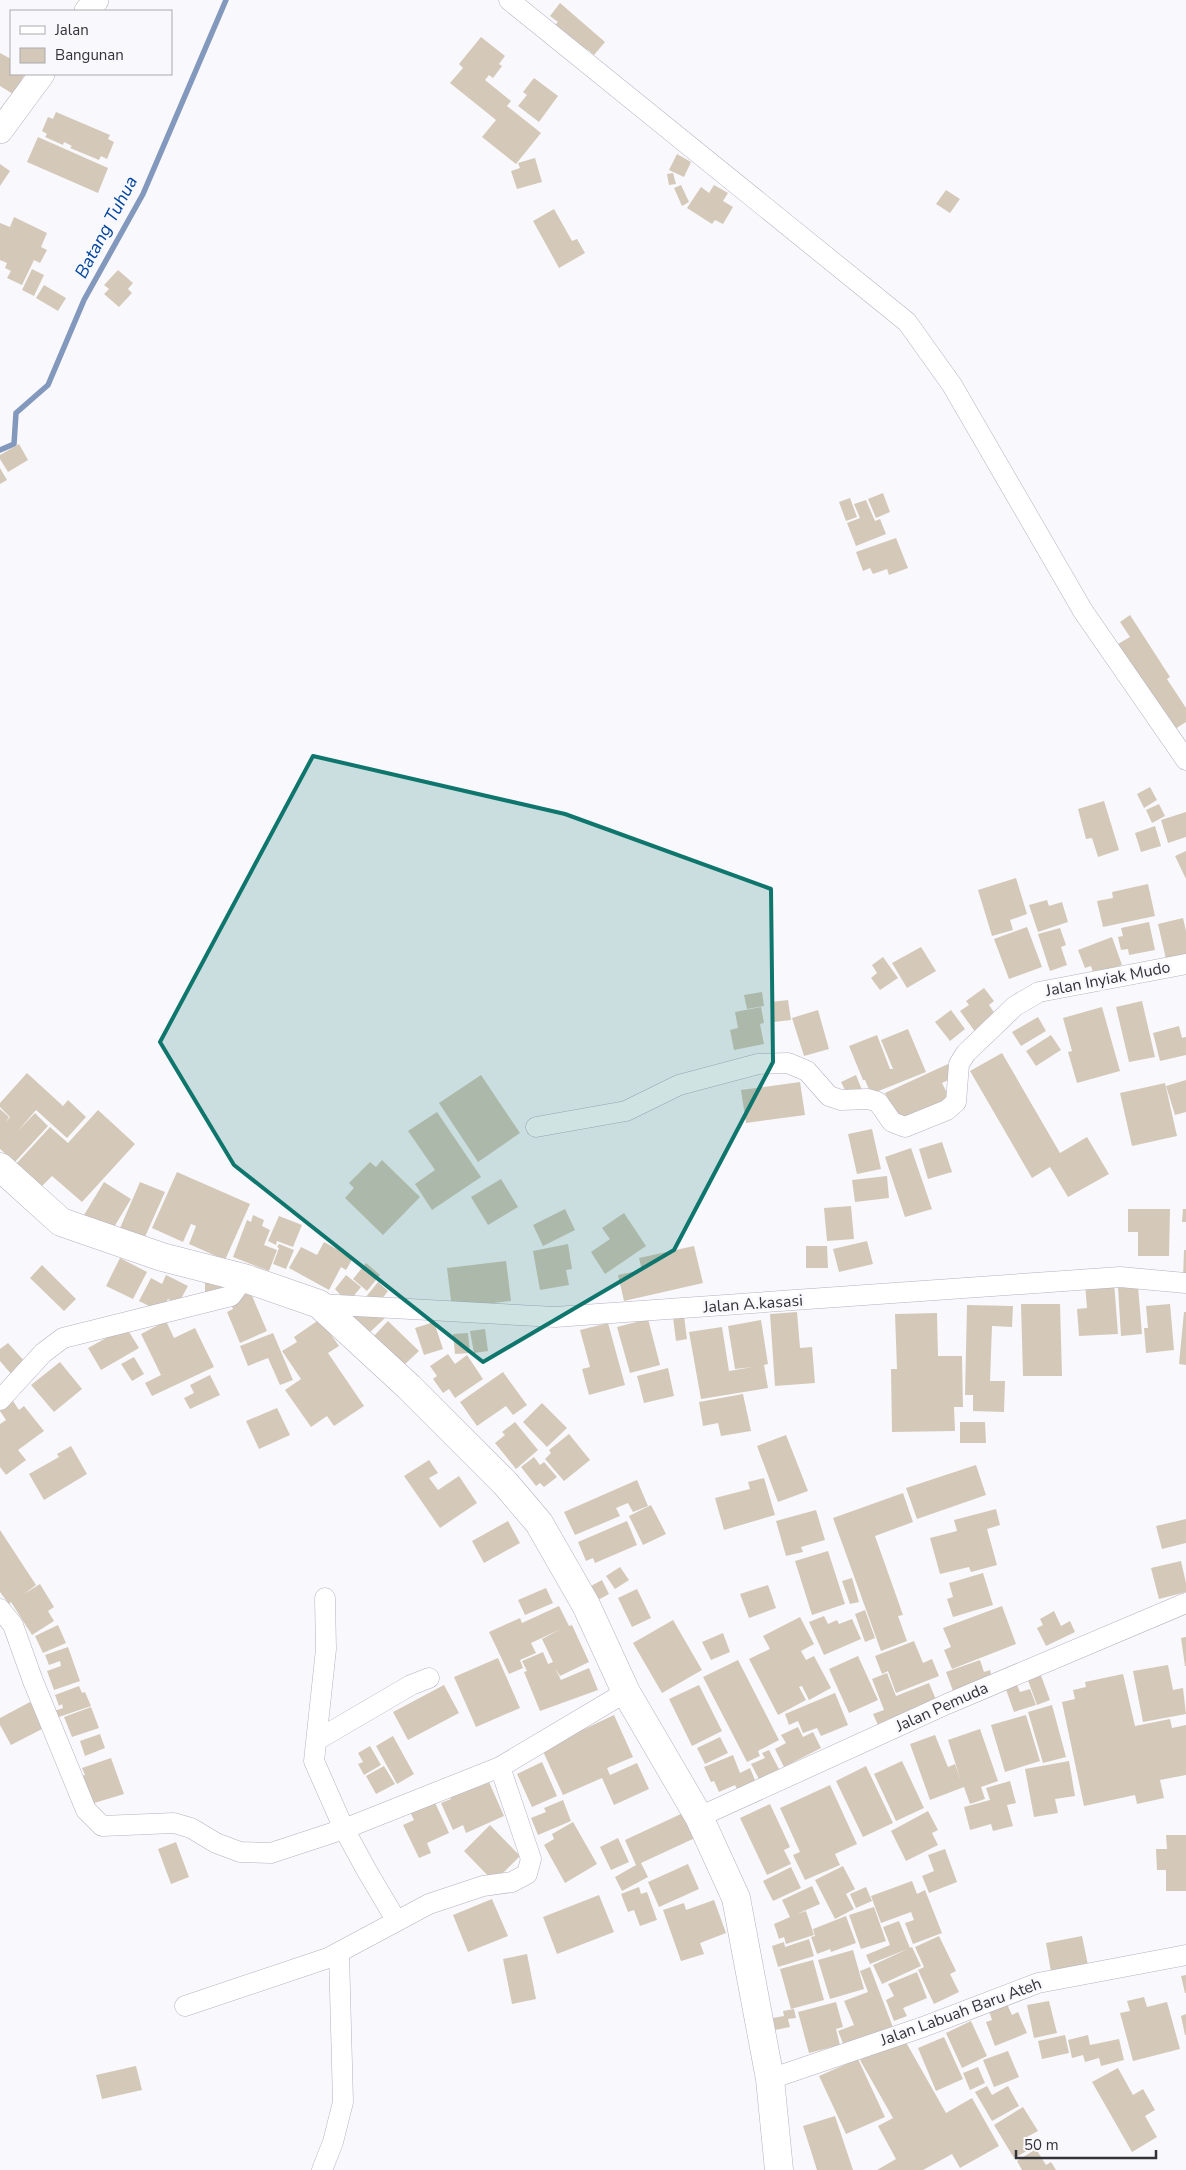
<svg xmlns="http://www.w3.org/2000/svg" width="1186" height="2170" viewBox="0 0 1186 2170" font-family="'Nunito Sans',sans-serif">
  <rect width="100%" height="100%" fill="#f9f8fc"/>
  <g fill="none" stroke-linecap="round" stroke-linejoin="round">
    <path stroke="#8298bc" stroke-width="5.5" d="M0 450 14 444 16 413 48 385 84 300 143 194 226 0"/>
  </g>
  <path fill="#d4c9b8" d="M560 3 605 42 594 55 587 49 585 52 554 26 558 22 550 16Z
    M481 37 505 56 499 64 502 66 493 78 489 75 485 80 511 101 507 106 541 133 516 164 482 137 496 120 450 83 463 68 459 64Z
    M0 53 11 59V74H25L13 94 0 86Z
    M534 78 558 96 539 122 518 106 527 95 523 92Z
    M56 112 110 135 108 139 114 142 107 159 101 156 99 160 70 148 72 146 64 142 63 145 45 137 47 134 42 131 48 117 53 119Z
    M38 137 108 168 98 193 27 162Z
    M677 154 691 162 684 177 669 170Z
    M535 158 542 182 517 189 511 171 520 168 518 163Z
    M0 164 10 171 0 186Z
    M673 173 676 184 669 185 667 174Z
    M681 185 689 202 682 206 674 188Z
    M714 185 728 193 723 201 733 207 723 224 715 220 712 224 687 208 701 187 709 193Z
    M946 190 960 199 950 213 936 204Z
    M554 209 572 241 577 239 585 253 559 268 533 221Z
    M14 217 47 233 41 247 47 250 40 263 34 260 22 285 7 278 11 271 5 268 7 263 0 260V223L10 227Z
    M32 269 44 275 34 296 22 290Z
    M118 270 133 283 128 289 132 293 119 307 104 294 109 289 104 285Z
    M44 285 66 298 58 311 36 298Z
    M19 444 28 460 8 472 0 459V455Z
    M0 468 7 480 0 484Z
    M883 493 890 512 876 518 868 499Z
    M850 498 857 517 846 521 839 502Z
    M866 500 875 521 880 519 886 534 856 546 847 523 860 518 854 504Z
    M896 538 908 568 889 575 887 569 873 574 870 568 863 571 856 552Z
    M1130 615 1170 677 1167 679 1186 708V722L1175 729 1118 644 1130 637 1120 622Z
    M1150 787 1157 800 1144 808 1137 794Z
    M1104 801 1119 850 1098 857 1092 838 1086 839 1078 809Z
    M1159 804 1165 816 1152 823 1146 810Z
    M1186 812V837L1168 843 1161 820Z
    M1155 826 1161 846 1141 852 1135 833Z
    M1186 851V879L1175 856Z
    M1016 878 1027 914 1010 920 1013 930 992 936 978 890Z
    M1148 884 1155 916 1103 927 1097 901 1113 898 1112 892Z
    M1047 900 1049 906 1062 902 1068 922 1038 932 1029 905Z
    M1183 918 1186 931V954L1166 959 1158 924Z
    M1149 922 1155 950 1129 955 1128 949 1121 950 1118 937 1123 936 1121 928Z
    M1027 927 1042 967 1009 979 994 939Z
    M1060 928 1066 945 1061 947 1067 965 1050 971 1038 934Z
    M1112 937 1122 965 1094 975 1091 966 1085 968 1078 950Z
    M921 947 936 971 907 988 892 963Z
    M883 957 898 978 880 990 871 978 877 973 872 965Z
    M984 988 994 1001 989 1005 998 1018 976 1033 960 1011 969 1005 966 1001Z
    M762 992 764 1006 747 1009 744 995Z
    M788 1000 791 1020 774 1022 771 1002Z
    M1142 1001 1155 1057 1129 1062 1116 1007Z
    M761 1007 764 1023 760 1024 764 1044 734 1050 730 1030 738 1028 735 1012Z
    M1102 1007 1120 1071 1077 1083 1068 1052 1072 1051 1063 1018Z
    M818 1010 829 1049 804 1056 792 1018Z
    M951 1010 965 1029 950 1041 935 1022Z
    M1038 1017 1046 1031 1021 1046 1012 1032Z
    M1179 1026 1182 1038 1186 1037V1055L1160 1061 1153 1033Z
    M908 1029 926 1072 871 1094 865 1080H863L849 1046 877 1035 890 1069H893L881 1040Z
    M1051 1035 1061 1050 1036 1066 1026 1051Z
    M1002 1053 1060 1153 1087 1137 1109 1174 1068 1197 1050 1167 1032 1178 970 1071Z
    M948 1064 955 1077 942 1083 950 1099 899 1123 885 1093Z
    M27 1073 63 1106 68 1100 86 1117 67 1138 36 1110 17 1132 35 1113 48 1126 15 1162 0 1149V1109L9 1117 6 1122 10 1117 0 1107V1103Z
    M481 1075 520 1133 478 1162 439 1103Z
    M856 1075 862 1090 848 1096 841 1082Z
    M1186 1080V1112L1175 1115 1166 1086Z
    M800 1082 805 1115 746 1123 741 1090Z
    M1165 1083 1177 1136 1132 1146 1120 1093Z
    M98 1110 135 1144 82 1202 52 1176 41 1187 16 1164 50 1127 68 1143Z
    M437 1112 481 1177 432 1210 415 1184 435 1170 408 1131Z
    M872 1129 881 1169 857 1174 848 1134Z
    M942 1142 952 1172 928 1179 919 1149Z
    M911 1148 932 1209 905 1217 885 1157Z
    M382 1160 420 1197 383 1235 345 1198 354 1188 349 1183 370 1162 376 1167Z
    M177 1172 250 1204 225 1260 189 1244 196 1226 191 1224 183 1242 152 1228Z
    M887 1176 889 1198 855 1202 852 1180Z
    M501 1179 518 1207 488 1225 471 1197Z
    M104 1182 131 1199 111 1232 84 1215Z
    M140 1182 165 1192 144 1239 120 1228Z
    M851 1206 854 1239 827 1241 824 1208Z
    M565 1209 575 1230 543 1246 533 1225Z
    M1128 1209H1170L1169 1256H1138V1232H1128Z
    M1183 1209H1186V1222H1182Z
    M624 1213 646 1246 605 1274 591 1252 610 1239 602 1228Z
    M253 1215 264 1220 262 1226 270 1230 264 1245 277 1250 269 1271 233 1257 247 1220 251 1222Z
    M279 1216 302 1225 293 1247 277 1241 276 1245 268 1241Z
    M867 1241 873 1264 839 1272 833 1249Z
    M324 1242 353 1258 346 1270 341 1267 329 1290 289 1268 301 1247 317 1255Z
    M279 1244 294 1250 286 1269 273 1264 279 1248 277 1247Z
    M568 1244 572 1269 566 1270 569 1285 540 1290 533 1251Z
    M694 1246 703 1283 624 1301 618 1275 642 1270 639 1258Z
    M806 1246H827L828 1268H806Z
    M1184 1250H1186V1279H1183Z
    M120 1258 147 1272 133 1299 106 1286Z
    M506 1261 511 1301 452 1308 447 1268Z
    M366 1263 380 1275 367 1291 353 1279Z
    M42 1265 76 1299 64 1311 30 1278Z
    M166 1275 188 1286 178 1304 168 1299 161 1312 139 1301 151 1278 162 1284Z
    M346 1275 361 1287 348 1303 335 1289Z
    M205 1281H230V1294H205Z
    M378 1282 388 1291 378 1304 365 1298Z
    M1114 1282 1118 1334 1079 1336 1077 1309 1087 1308 1085 1284Z
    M1138 1286 1142 1334 1121 1336 1118 1287Z
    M250 1291 267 1331 240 1343 227 1312 233 1309 229 1300Z
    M1021 1304H1060L1062 1376H1023Z
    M1170 1304 1174 1350 1146 1353 1144 1328H1148L1146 1306Z
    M967 1305 1013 1306 1012 1327 992 1326 990 1381H1005L1004 1412 973 1411V1395H965Z
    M378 1311 385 1318 368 1334 351 1315Z
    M797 1312 800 1348 812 1347 815 1383 775 1386 770 1314Z
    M1184 1312H1186V1365L1179 1364Z
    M937 1313 938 1356H962L963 1407H954L955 1431 892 1432 891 1369H897L895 1314Z
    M684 1316 687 1339 676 1341 673 1317Z
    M320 1319 339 1346 328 1353 364 1406 334 1426 327 1416 311 1427 285 1390 301 1379 282 1351 297 1342 294 1337Z
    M648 1319 660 1365 630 1373 617 1327Z
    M761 1320 768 1364 764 1365 768 1388 701 1399 689 1332 722 1327 729 1371 753 1367 735 1369 728 1326Z
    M166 1321 174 1338 195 1328 214 1367 152 1396 145 1383 161 1375 141 1334Z
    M388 1321 419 1351 403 1366 373 1337Z
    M434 1322 443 1349 424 1355 415 1328Z
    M608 1323 625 1385 589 1395 582 1369 590 1367 580 1330Z
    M126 1327 139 1348 101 1370 88 1348Z
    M485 1329 488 1351 474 1353 470 1331Z
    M273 1333 293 1380 280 1385 268 1358 248 1366 240 1346Z
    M468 1333 470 1353 455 1354 453 1334Z
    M8 1343 26 1363 12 1375 0 1361V1349Z
    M448 1354 455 1364 467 1355 483 1379 455 1398 449 1389 443 1393 433 1379 437 1376 430 1366Z
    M134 1357 144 1374 132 1381 121 1364Z
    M60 1362 82 1389 54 1412 31 1385Z
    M668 1368 674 1396 644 1403 637 1376Z
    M503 1372 527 1405 513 1415 506 1406 477 1426 460 1402Z
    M210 1375 220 1395 190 1409 184 1398 194 1393 190 1385Z
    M743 1394 751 1431 721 1436 718 1423 703 1426 699 1402Z
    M11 1398 19 1410 24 1406 44 1431 18 1450 26 1460 6 1475 0 1467V1424L6 1420 0 1411V1406Z
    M542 1403 567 1428 547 1447 523 1422Z
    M277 1408 290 1435 259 1449 246 1421Z
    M515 1422 538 1450 516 1469 495 1443 505 1435 502 1432Z
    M960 1422H985L986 1443H960Z
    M569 1434 590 1460 564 1481 545 1459 551 1453 549 1450Z
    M786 1435 808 1491 778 1502 757 1446Z
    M71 1446 87 1474 44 1500 29 1474 59 1457 57 1454Z
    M534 1457 540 1465 544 1462 557 1477 544 1487 540 1483 536 1486 521 1467Z
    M429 1460 438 1473 429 1478 438 1490 459 1476 477 1503 440 1528 404 1476Z
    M976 1465 986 1495 917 1519 906 1488Z
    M764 1478 775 1515 724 1530 715 1498 750 1489 748 1482Z
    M637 1480 648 1506 633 1512 628 1503 616 1508 620 1516 575 1535 564 1512Z
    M903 1493 913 1522 875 1536 903 1615 898 1616 907 1641 881 1651 833 1518Z
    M651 1505 666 1534 643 1545 629 1516Z
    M996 1509 1000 1525 987 1529 997 1565 971 1572 969 1567 940 1574 930 1538 957 1531 954 1520Z
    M816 1510 825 1540 801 1547 803 1552 786 1556 776 1521Z
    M1186 1519V1543L1162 1549 1156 1526Z
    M508 1521 520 1543 484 1563 472 1541Z
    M627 1521 637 1545 595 1563 593 1558 586 1561 578 1542Z
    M0 1530 36 1585 24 1594 40 1584 54 1607 48 1611 54 1621 32 1635 11 1602 9 1604 0 1592Z
    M828 1551 845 1604 812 1615 795 1561Z
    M1181 1561 1186 1583V1592L1159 1599 1151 1568Z
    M620 1567 629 1580 615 1589 606 1576Z
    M983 1573 993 1605 953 1617 947 1599 953 1597 949 1583Z
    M852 1578 859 1602 850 1604 842 1581Z
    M602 1580 609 1594 598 1600 591 1586Z
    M768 1585 776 1608 749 1618 740 1594Z
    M546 1588 553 1603 525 1615 518 1600Z
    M637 1589 651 1618 632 1627 618 1598Z
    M559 1606 569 1626 572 1625 589 1662 560 1676 555 1668 561 1680 589 1668 598 1690 540 1711 524 1672 527 1671 522 1661 543 1652 548 1664 553 1662 542 1639 561 1629 531 1643 536 1653 520 1660 523 1668 509 1674 489 1632 520 1618 522 1623Z
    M1002 1606 1016 1644 952 1669 944 1650 951 1647 943 1628Z
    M865 1610 875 1638 865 1642 855 1614Z
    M1054 1611 1061 1626 1070 1621 1075 1632 1046 1646 1037 1628 1043 1625 1040 1619Z
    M824 1616 828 1624 837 1620 839 1624 852 1619 861 1639 824 1655 809 1622Z
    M800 1617 814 1644 801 1651 806 1660 814 1656 831 1688 809 1700 802 1686 799 1687 806 1700 778 1715 749 1659 770 1649 763 1636Z
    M673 1620 702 1670 662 1693 633 1643Z
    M58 1625 66 1643 43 1653 35 1636Z
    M723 1633 730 1652 711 1660 702 1642Z
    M1186 1637V1666H1185L1181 1638Z
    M914 1641 923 1663 932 1659 939 1676 896 1693 888 1671 882 1674 875 1656Z
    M68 1647 80 1681 54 1690 47 1671 61 1666 60 1661 49 1665 45 1655Z
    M858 1656 878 1700 849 1713 829 1669Z
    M498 1658 520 1708 476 1727 454 1677Z
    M738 1660 779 1740 758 1751 760 1756 747 1762 703 1677Z
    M980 1660 984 1672 990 1670 992 1678 953 1691 946 1672Z
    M1168 1665 1173 1690 1183 1688 1186 1714 1143 1722 1133 1671Z
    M1039 1670 1050 1700 1037 1705 1026 1675Z
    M887 1673 896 1696 929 1683 937 1702 878 1725 873 1714 884 1710 872 1679Z
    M1123 1674 1135 1726 1170 1719 1172 1728 1186 1725V1775L1160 1780 1164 1798 1137 1804 1135 1795 1084 1806 1062 1702 1075 1699 1073 1690 1086 1687 1085 1682Z
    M1015 1680 1020 1692 1030 1689 1036 1705 1014 1712 1004 1684Z
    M444 1685 459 1713 408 1740 393 1712Z
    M699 1685 722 1731 692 1746 669 1699Z
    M79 1686 82 1693 85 1692 91 1706 56 1718 54 1711 63 1708 62 1704 59 1706 55 1695Z
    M835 1693 848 1725 821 1736 817 1728 803 1733 798 1721 789 1725 785 1714Z
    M30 1702 44 1728 11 1745 0 1725V1718Z
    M1052 1705 1066 1757 1043 1763 1028 1712Z
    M91 1707 99 1728 72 1737 64 1717Z
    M614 1715 633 1757 607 1768 610 1775 637 1763 649 1789 614 1805 602 1778 563 1795 542 1749Z
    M1026 1715 1040 1761 1005 1772 991 1725Z
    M798 1727 803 1737 813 1732 821 1748 784 1767 775 1749 786 1743 781 1735Z
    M980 1729 998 1781 981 1787 985 1799 970 1804 964 1787 930 1800 910 1744 935 1735 948 1767 955 1764 961 1781 948 1740Z
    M100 1734 105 1748 85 1756 80 1741Z
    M393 1736 414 1774 397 1784 376 1746Z
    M720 1737 728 1753 705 1764 697 1748Z
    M370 1746 381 1765 364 1775 358 1764 363 1762 358 1753Z
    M769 1750 780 1771 760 1781 751 1764 765 1758 762 1753Z
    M733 1755 740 1773 750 1768 757 1785 739 1793 735 1785 719 1792 714 1781 711 1782 704 1767Z
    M111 1758 124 1794 91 1804 81 1776 85 1775 82 1768Z
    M902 1761 924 1808 896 1821 874 1774Z
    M1069 1761 1075 1796 1055 1799 1058 1813 1034 1817 1025 1769Z
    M542 1762 557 1796 532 1807 517 1774Z
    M384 1766 395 1784 376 1794 366 1776Z
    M866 1766 893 1823 863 1837 836 1781Z
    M1010 1781 1016 1803 1007 1805 1013 1826 993 1831 991 1824 970 1830 964 1807 990 1800 986 1788Z
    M489 1782 504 1816 466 1833 463 1825 453 1830 441 1803 451 1799 449 1795 476 1783 478 1787Z
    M830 1785 857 1844 835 1854 840 1865 805 1880 793 1855 800 1852 780 1808Z
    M432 1796 449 1833 427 1843 431 1853 419 1858 403 1825 414 1820 407 1806Z
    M563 1800 571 1821 538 1835 531 1818 546 1812 544 1808Z
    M770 1804 790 1847 784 1850 791 1864 767 1875 740 1818Z
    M928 1811 938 1830 932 1833 938 1845 906 1861 891 1831Z
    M683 1813 695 1838 641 1863 648 1877 622 1891 615 1877 636 1865 625 1840Z
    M573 1822 597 1864 565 1883 544 1845 554 1839 552 1834Z
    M490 1825 520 1856 494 1882 464 1851Z
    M1166 1835H1186V1891H1166V1870H1157L1156 1849H1167Z
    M618 1838 629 1862 611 1870 600 1847Z
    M176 1842 189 1877 171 1884 158 1849Z
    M945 1849 957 1882 929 1893 922 1876 934 1871 928 1855Z
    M688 1864 699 1889 659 1907 648 1882Z
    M843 1866 855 1889 846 1894 854 1909 835 1919 815 1880Z
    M791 1867 801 1888 773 1901 763 1881Z
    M912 1881 917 1894 925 1890 942 1933 913 1944 905 1923 914 1920 911 1912 881 1923 871 1896Z
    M812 1886 820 1904 797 1914 806 1911 814 1935 786 1944 784 1937 779 1939 774 1924 790 1917 782 1900Z
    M639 1887 641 1894 647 1892 657 1920 640 1926 634 1910 628 1912 621 1894Z
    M866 1887 872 1901 856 1908 850 1894Z
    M599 1895 614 1932 557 1954 543 1917Z
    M492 1899 508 1936 468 1952 453 1915Z
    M714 1900 726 1933 700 1943 704 1954 681 1961 663 1910 684 1903 686 1910Z
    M874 1907 886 1941 861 1949 849 1915Z
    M846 1916 856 1943 831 1952 830 1949 817 1954 811 1937 815 1936 813 1929Z
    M899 1921 910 1948 870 1964 866 1955 890 1945 883 1927Z
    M939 1936 956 1971 950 1974 959 1992 934 2004 918 1970 924 1967 915 1947Z
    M1082 1936 1088 1965 1051 1972 1046 1943Z
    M809 1939 814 1956 778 1967 772 1946 784 1942 785 1947Z
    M912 1947 921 1966 882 1984 873 1965Z
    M853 1950 864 1989 830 1999 818 1960Z
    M527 1954 536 1999 512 2004 503 1959Z
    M813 1960 824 2000 791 2009 780 1969Z
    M870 1967 894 2030 845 2048 838 2031 854 2025 844 2001 868 1992 860 1971Z
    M917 1972 927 1998 903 2008 907 2016 894 2021 886 2000 894 1996 888 1984Z
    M1186 1975V1993H1185L1181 1976Z
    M1144 1997 1147 2007 1167 2002 1180 2049 1133 2061 1120 2013 1130 2011 1127 2001Z
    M1049 2001 1057 2033 1034 2038 1027 2005Z
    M836 2002 843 2027 836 2029 840 2045 809 2053 798 2012Z
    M1007 2004 1012 2015 1018 2012 1027 2033 995 2046 986 2022 992 2020 989 2011Z
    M794 2009 796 2018 788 2019 790 2027 775 2030 773 2018 784 2016 783 2011Z
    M1186 2014V2035H1185L1181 2016Z
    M971 2021 987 2056 962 2068 946 2033Z
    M1065 2035 1069 2053 1042 2059 1038 2041Z
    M1088 2035 1090 2045 1119 2039 1124 2060 1101 2066 1099 2058 1085 2062 1083 2055 1072 2058 1068 2040Z
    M903 2037 946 2113 972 2098 999 2146 960 2168 952 2154 923 2170H877L896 2159 878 2126 893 2118 860 2060Z
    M944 2037 963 2079 936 2091 918 2048Z
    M1008 2051 1019 2077 994 2087 983 2060Z
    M858 2059 885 2117 846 2134 819 2076Z
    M136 2066 142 2090 102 2099 96 2075Z
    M978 2067 985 2083 970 2090 963 2073Z
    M1118 2068 1133 2095 1143 2089 1155 2110 1145 2116 1157 2137 1132 2152 1092 2082Z
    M987 2086 992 2095 1008 2086 1019 2106 992 2121 975 2092Z
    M1023 2107 1038 2131 1025 2138 1032 2148 1014 2158 994 2125Z
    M835 2116 853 2170H817L803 2126Z
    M1036 2149 1046 2165 1051 2162 1056 2170H1022L1017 2161Z"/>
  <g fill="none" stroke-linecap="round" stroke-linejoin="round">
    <g stroke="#b5b1c3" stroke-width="21">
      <path id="minor" d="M509 0 907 322 952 385 1083 611 1186 760
        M536 1127 626 1111 679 1085 758 1064 788 1063 807 1071 829 1096 841 1100 868 1099 878 1102 892 1122 905 1127 947 1110 956 1102 959 1064 966 1053 1015 1006 1039 992 1186 964
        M319 1304 555 1317 1120 1277 1186 1283
        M0 1400 43 1353 63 1338 231 1296 244 1278
        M325 1598 326 1649 314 1761 344 1829 367 1871 396 1920
        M0 1609 13 1625 33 1681 86 1810 102 1826 174 1823 191 1828 216 1843 240 1852 271 1853 344 1829 500 1767 626 1692
        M317 1740 411 1685 429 1678
        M699 1817 947 1704 1186 1603
        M185 2006 328 1958 429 1904 483 1886 512 1882 527 1874 531 1859 500 1767
        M770 2079 923 2027 1038 1983 1186 1955
        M322 2170 333 2142 343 2102 339 1953"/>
    </g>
    <g stroke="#b5b1c3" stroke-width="26">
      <path id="tertiary" d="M87 11 96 0
        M0 131 42 74"/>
    </g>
    <g stroke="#b5b1c3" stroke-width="29">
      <path id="secondary" d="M0 1167 61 1222 162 1257 244 1278 319 1304 409 1387 505 1483 539 1523 586 1605 626 1692 699 1817 736 1898 770 2079 779 2170"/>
    </g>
    <use href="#minor" stroke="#fff" stroke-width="20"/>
    <use href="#tertiary" stroke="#fff" stroke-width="25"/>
    <use href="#secondary" stroke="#fff" stroke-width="28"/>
  </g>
  <path fill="#0f766e" fill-opacity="0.2" stroke="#0f766e" stroke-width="4" stroke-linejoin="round" d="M313 756 565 814 771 889 773 1062 674 1250 483 1362 234 1165 160 1042Z"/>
  <g text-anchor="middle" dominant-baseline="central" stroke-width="5" stroke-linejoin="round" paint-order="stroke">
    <g font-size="16" fill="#35333a" stroke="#f9f8fc">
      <text transform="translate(1108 979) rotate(-11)">Jalan Inyiak Mudo</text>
      <text transform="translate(753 1304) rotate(-4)">Jalan A.kasasi</text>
      <text transform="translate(942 1707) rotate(-24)">Jalan Pemuda</text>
      <text transform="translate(961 2012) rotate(-20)">Jalan Labuah Baru Ateh</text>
    </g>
    <g font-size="18" font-style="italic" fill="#02459f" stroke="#f9f8fc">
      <text transform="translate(106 227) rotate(-62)">Batang Tuhua</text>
    </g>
  </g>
  <rect x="10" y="10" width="162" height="65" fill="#f9f8fc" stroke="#aba9ae"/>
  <rect x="20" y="26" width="25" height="8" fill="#ffffff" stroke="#aba9ae"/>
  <text x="55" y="35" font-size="15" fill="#35333a">Jalan</text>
  <rect x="20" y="48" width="25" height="15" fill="#d4c9b8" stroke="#aba9ae"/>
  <text x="55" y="60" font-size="15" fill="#35333a">Bangunan</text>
  <path d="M1016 2150v8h140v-8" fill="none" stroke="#35333a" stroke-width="2.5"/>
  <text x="1024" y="2150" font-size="15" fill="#35333a" stroke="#f9f8fc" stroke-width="4" paint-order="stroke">50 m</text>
</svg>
